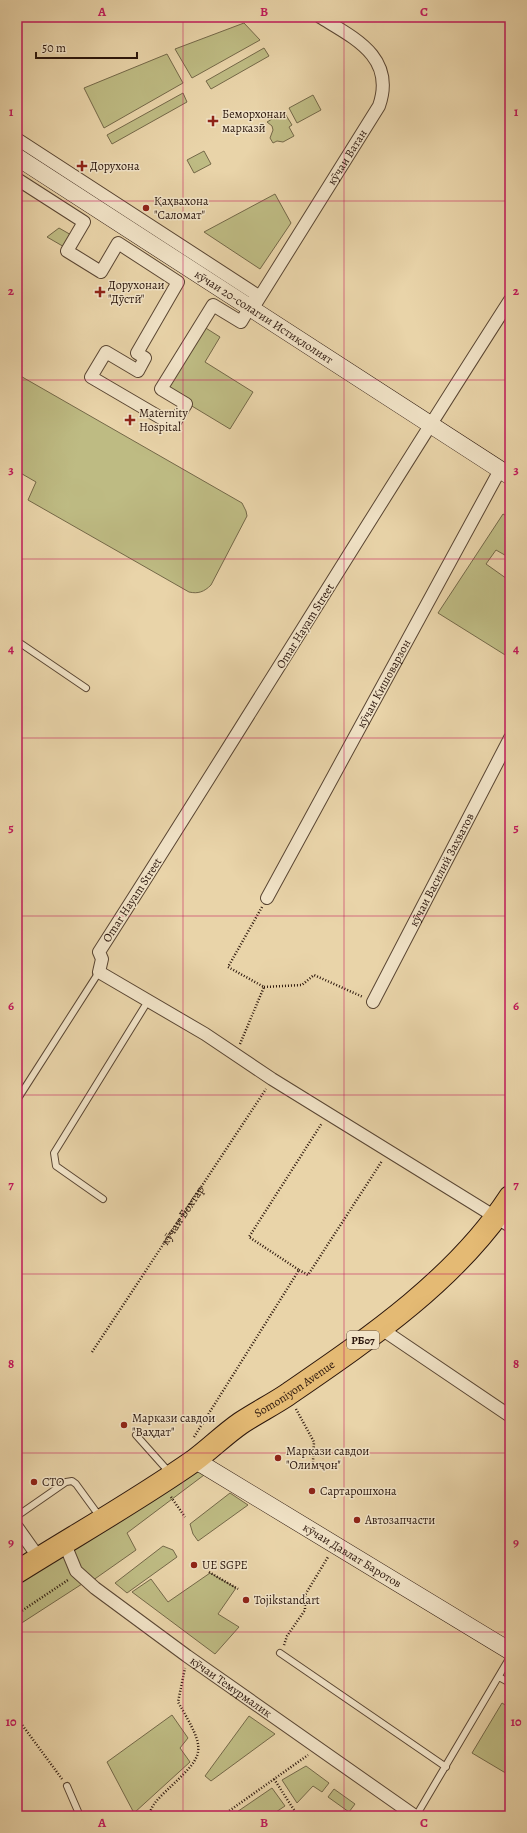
<svg xmlns="http://www.w3.org/2000/svg" width="527" height="1833" viewBox="0 0 527 1833" font-family="Alegreya,serif">
  <rect width="100%" height="100%" fill="#e9d4a9"/>
  <filter id="stains"><feTurbulence type="fractalNoise" baseFrequency=".005" numOctaves="4"/><feColorMatrix values="0 0 0 0 .2 0 0 0 0 .09 0 0 0 0 .02 0 0 0 .5 -.17"/></filter>
  <radialGradient id="worn" r=".72"><stop offset=".6" stop-color="#630" stop-opacity="0"/><stop offset="1" stop-color="#630" stop-opacity=".3"/></radialGradient>
  <path fill="#bebb83" stroke="#746848" d="M244 23 260 40 192 78 175 49Z
    M264 48 269 56 211 89 206 81Z
    M167 54 183 83 104 128 84 88Z
    M183 93 187 102 112 144 107 135Z
    M313 95 321 110 297 123 289 108Z
    M284 112 292 125 289 127 294 136 283 142 277 141 273 143 270 138 273 130 272 126 267 122Z
    M204 151 211 164 194 173 187 160Z
    M275 194 291 223 260 269 204 232Z
    M59 228 73 236 66 248 47 237Z
    M201 325 220 337 205 362 253 392 230 429 162 388Z
    M17 374 242 503 246 511 247 516 211 585C204 592 198 594 189 592L28 500 36 482 17 471Z
    M503 514 510 518V558L496 550 486 564 510 581V658L438 613Z
    M195 1460 212 1469 127 1533 136 1550 89 1583 64 1542Z
    M230 1493 248 1505 198 1541 193 1534 190 1524Z
    M163 1546 173 1550 177 1557 127 1593 115 1583Z
    M62 1548 72 1576 82 1584 17 1626V1577Z
    M210 1573 236 1588 218 1614 239 1627 215 1654 132 1592 151 1579 168 1602Z
    M502 1703 510 1708V1773L509 1775 472 1753Z
    M172 1715 188 1738 180 1748 190 1762 134 1813 107 1762Z
    M249 1716 275 1734 211 1781 205 1776Z
    M306 1766 329 1783 322 1792 313 1786 297 1803 282 1780Z
    M272 1788 285 1806 270 1816H231Z
    M334 1789 355 1804 349 1812 328 1797Z"/>
  <g fill="none" stroke-linecap="round" stroke-linejoin="round">
    <g stroke="#5a4633" stroke-width="8">
      <path id="lane" d="M17 641 86 688
        M17 1100 99 972
        M103 1199 56 1166 54 1153 148 1001
        M136 1435 169 1472
        M17 1516 66 1482 72 1481 76 1484 100 1517
        M280 1653 446 1767
        M499 1677 510 1683
        M67 1786 80 1816
        M416 1816 510 1657"/>
    </g>
    <g stroke="#5a4633" stroke-width="14">
      <g id="street">
        <path d="M17 139 257 295 241 322 213 305 161 389 186 404 173 425 91 377 106 352 138 371 145 358 137 353 178 282 118 243 101 272 67 251 84 222 17 179"/>
        <path d="M510 300C371 516 238 735 99 952L102 959 99 972 205 1034 272 1079 510 1226"/>
        <path id="s2" d="M256 303 379 106C396 57 354 38 320 17"/>
        <path id="s3" d="M267 898 500 470"/>
        <path id="s4" d="M373 1002 510 738"/>
        <path d="M380 1328 510 1416"/>
        <path d="M17 1527 39 1558"/>
        <path id="s5" d="M64 1542 76 1571 95 1588 187 1656 415 1816"/>
      </g>
    </g>
    <g stroke="#2b160c" stroke-width="18">
      <g id="secondary">
        <path id="s6" d="M17 157 510 476"/>
        <path id="s7" d="M195 1460 510 1651"/>
      </g>
    </g>
    <g stroke="#2b160c" stroke-width="24">
      <g id="highway">
        <path id="s8" d="M17 1572C76 1535 138 1500 195 1460 211 1448 225 1434 241 1423 256 1413 272 1405 287 1395 367 1340 456 1280 510 1197"/>
      </g>
    </g>
    <g stroke="#2b160c" stroke-width="2.5" stroke-dasharray="1 2" stroke-linecap="butt">
      <path d="M264 987 302 985 314 975 363 997"/>
      <path d="M240 1044 264 987 228 967 262 907"/>
      <path d="M299 1270 308 1275 382 1161"/>
      <path id="s1" d="M92 1352 266 1089"/>
      <path d="M296 1409 314 1442 313 1462"/>
      <path d="M194 1437 299 1270 249 1237 322 1123"/>
      <path d="M171 1497 185 1517"/>
      <path d="M209 1572 238 1589"/>
      <path d="M17 1614 68 1580"/>
      <path d="M284 1645 287 1636 305 1610V1595L328 1557"/>
      <path d="M17 1718 62 1779"/>
      <path d="M274 1779 298 1816"/>
      <path d="M149 1816C151 1806 157 1800 164 1793 206 1753 208 1754 178 1702L185 1668"/>
      <path d="M222 1816 308 1755"/>
    </g>
    <use href="#lane" stroke="#f1e3c7" stroke-width="6"/>
    <use href="#street" stroke="#f1e3c7" stroke-width="12"/>
    <use href="#secondary" stroke="#f1e3c7" stroke-width="17"/>
    <use href="#highway" stroke="#e4ba74" stroke-width="22"/>
  </g>
  <path fill="none" stroke="#c2185b" stroke-width="1" stroke-opacity="0.55" d="M183 17V1816M344 17V1816M17 201H510M17 380H510M17 559H510M17 738H510M17 916H510M17 1095H510M17 1274H510M17 1453H510M17 1632H510"/>
  <g fill="#8f2418" stroke="#f1e3c7" stroke-width="1.5">
    <path d="M211 115h4v4h4v4h-4v4h-4v-4h-4v-4h4z"/>
    <path d="M80 160h4v4h4v4h-4v4h-4v-4h-4v-4h4z"/>
    <circle cx="146" cy="208" r="4"/>
    <path d="M98 286h4v4h4v4h-4v4h-4v-4h-4v-4h4z"/>
    <path d="M128 414h4v4h4v4h-4v4h-4v-4h-4v-4h4z"/>
    <circle cx="124" cy="1425" r="4"/>
    <circle cx="278" cy="1458" r="4"/>
    <circle cx="34" cy="1482" r="4"/>
    <circle cx="312" cy="1491" r="4"/>
    <circle cx="357" cy="1520" r="4"/>
    <circle cx="194" cy="1565" r="4"/>
    <circle cx="246" cy="1600" r="4"/>
  </g>
  <g text-anchor="middle" dominant-baseline="central" stroke-width="3" stroke-linejoin="round" paint-order="stroke">
    <rect fill="#f1e3c7" stroke="#665444" stroke-width="1" x="347" y="1331" width="32" height="18" rx="3"/>
    <g font-size="11" font-weight="bold" fill="#2b160c">
      <text x="363" y="1340">РБ07</text>
    </g>
    <g font-size="12" fill="#2b160c" stroke="#f1e3c7" text-anchor="start">
      <text x="222" y="114">Беморхонаи<tspan x="222" dy="14">марказӣ</tspan></text>
      <text x="90" y="166">Дорухона</text>
      <text x="154" y="201">Қаҳвахона<tspan x="154" dy="14">"Саломат"</tspan></text>
      <text x="108" y="285">Дорухонаи<tspan x="108" dy="14">"Дӯстӣ"</tspan></text>
      <text x="139" y="413">Maternity<tspan x="139" dy="14">Hospital</tspan></text>
      <text x="132" y="1418">Маркази савдои<tspan x="132" dy="14">"Ваҳдат"</tspan></text>
      <text x="286" y="1451">Маркази савдои<tspan x="286" dy="14">"Олимҷон"</tspan></text>
      <text x="42" y="1482">СТО</text>
      <text x="320" y="1491">Сартарошхона</text>
      <text x="365" y="1520">Автозапчасти</text>
      <text x="202" y="1565">UE SGPE</text>
      <text x="254" y="1600">Tojikstandart</text>
    </g>
    <g font-size="12" fill="#2b160c" stroke="#f1e3c7">
      <text stroke="none"><textPath href="#s2" startOffset="172">кӯчаи Ватан</textPath></text>
      <text stroke="none"><textPath href="#s6" startOffset="294">кӯчаи 20-солагии Истиқлолият</textPath></text>
      <text transform="translate(305 626) rotate(-58)">Omar Hayam Street</text>
      <text stroke="none"><textPath href="#s3" startOffset="244">кӯчаи Кишоварзон</textPath></text>
      <text stroke="none"><textPath href="#s4" startOffset="149">кӯчаи Василий Захватов</textPath></text>
      <text transform="translate(132 900) rotate(-57)">Omar Hayam Street</text>
      <text stroke="none"><textPath href="#s1" startOffset="164">кӯчаи Бохтар</textPath></text>
      <text stroke="none"><textPath href="#s8" startOffset="333">Somoniyon Avenue</textPath></text>
      <text stroke="none"><textPath href="#s7" startOffset="184">кӯчаи Давлат Баротов</textPath></text>
      <text stroke="none"><textPath href="#s5" startOffset="225">кӯчаи Темурмалик</textPath></text>
    </g>
  </g>
  <rect width="527" height="1833" fill="none" stroke="#e9d4a9" stroke-width="44"/>
  <path d="M36 52v6h101v-6" fill="none" stroke="#2b160c" stroke-width="2"/>
  <text x="42" y="52" font-size="12" fill="#2b160c" stroke="#f1e3c7" stroke-width="3" paint-order="stroke">50 m</text>
  <rect x="22" y="22" width="483" height="1789" fill="none" stroke="#c2185b" stroke-width="1.5"/>
  <g font-size="13" text-anchor="middle" font-weight="bold" fill="#c2185b">
    <text x="102" y="16">A</text>
    <text x="264" y="16">B</text>
    <text x="424" y="16">C</text>
    <text x="11" y="116">1</text>
    <text x="516" y="116">1</text>
    <text x="11" y="295">2</text>
    <text x="516" y="295">2</text>
    <text x="11" y="474">3</text>
    <text x="516" y="474">3</text>
    <text x="11" y="653">4</text>
    <text x="516" y="653">4</text>
    <text x="11" y="832">5</text>
    <text x="516" y="832">5</text>
    <text x="11" y="1010">6</text>
    <text x="516" y="1010">6</text>
    <text x="11" y="1189">7</text>
    <text x="516" y="1189">7</text>
    <text x="11" y="1368">8</text>
    <text x="516" y="1368">8</text>
    <text x="11" y="1547">9</text>
    <text x="516" y="1547">9</text>
    <text x="11" y="1726">10</text>
    <text x="516" y="1726">10</text>
    <text x="102" y="1827">A</text>
    <text x="264" y="1827">B</text>
    <text x="424" y="1827">C</text>
  </g>
  <rect width="100%" height="100%" filter="url(#stains)"/>
  <rect width="100%" height="100%" fill="url(#worn)"/>
</svg>
